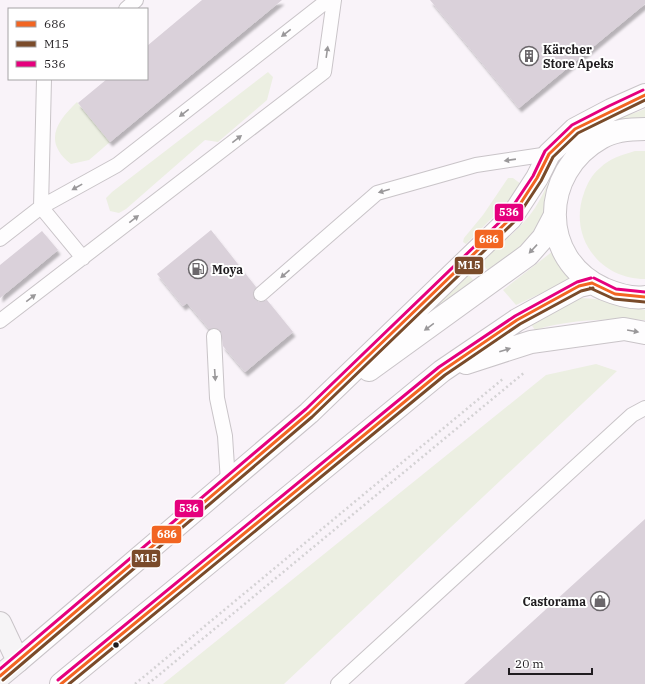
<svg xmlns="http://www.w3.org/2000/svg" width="645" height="684" viewBox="0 0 645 684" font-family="'IBM Plex Serif',serif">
  <defs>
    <filter id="shadow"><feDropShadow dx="2.5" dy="4.5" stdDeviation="1" flood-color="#0004"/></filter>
  </defs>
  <rect width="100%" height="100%" fill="#f9f3f9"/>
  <path fill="#ecefe2" d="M268 72 273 77 267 100 218 142 205 140 126 209 119 213 110 211 106 198 112 192Z
    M77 102 110 142 89 160 71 164C43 142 56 122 77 102Z
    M645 109V118L626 119 547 207 530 240 488 271 481 262C499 245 521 229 535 208 551 183 557 153 583 134 598 123 627 116 645 109Z
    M635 151H645V279C599 279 568 236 584 193 587 184 592 174 600 168 610 158 622 155 635 151Z
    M508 178H513L521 184 517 193 466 244 463 242 464 238 483 215Z
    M553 251 564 271 572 279 516 305 503 290Z
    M467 273 475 282 376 358Z
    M582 298 595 299 645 310V320C608 319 571 319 535 330L530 323 573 299Z
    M596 364 617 371 284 684H163L546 375Z"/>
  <path fill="#dad1da" filter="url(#shadow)" d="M202 0H282L110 142 78 103 107 79H147V46Z
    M430 0H645V4L519 108Z
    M211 230 256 287 253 292 254 299 259 302 267 300 293 332 245 372 223 346 221 331 214 328 209 329 187 303 183 306 157 274Z
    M42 231 58 250 0 298V265Z
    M645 519V684H464Z"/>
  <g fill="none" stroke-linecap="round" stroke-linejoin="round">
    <g stroke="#c9c4c8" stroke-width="16">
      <path id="service" d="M126 9 136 0
        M44 79 41 207 83 258
        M0 239 41 207 117 165 328 0
        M261 294 377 193 476 165 549 154
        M0 321 324 72 334 0
        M214 336 217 398 225 436 228 482
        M338 684 632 415 645 408"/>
    </g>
    <g stroke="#c9c4c8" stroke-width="24">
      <path id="tertiary" d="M645 129C630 129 614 130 601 138 540 172 538 259 604 289 616 294 632 299 645 297
        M466 363 531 342 624 329 645 333
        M369 370 528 255 543 238 554 217
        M18 661 309 413 511 218 537 178 549 154 575 129 611 110 645 95
        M61 684 442 371 517 320 579 286 592 283"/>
    </g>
    <g stroke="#c9c4c8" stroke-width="24">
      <path id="secondary" d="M0 623 18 661 0 676"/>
    </g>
    <path stroke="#d4d2d4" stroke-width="2.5" stroke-dasharray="2 3" stroke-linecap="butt" d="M135 684 504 378
      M148 684 525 372"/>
    <use href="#service" stroke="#fefdfe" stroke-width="14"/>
    <use href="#tertiary" stroke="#fefdfe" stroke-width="22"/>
    <use href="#secondary" stroke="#f6f4f6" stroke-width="22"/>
    <g stroke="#fff" stroke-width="6">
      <path id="bus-1" d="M592 283 615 294 645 297
        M0 676 309 413 511 218 537 178 549 154 575 129 645 95
        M61 684 442 371 517 320 579 286 592 283"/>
    </g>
    <g stroke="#fff" stroke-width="6">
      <path id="bus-2" d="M590 288 614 299 645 302
        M3 680 312 417 514 222 541 181 553 157 578 133 645 100
        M69 684 445 375 520 324 581 291 593 288"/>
    </g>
    <g stroke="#fff" stroke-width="6">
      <path id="bus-3" d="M594 278 616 289 645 292
        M0 669 306 409 507 215 533 176 545 151 572 125 609 106 643 90
        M58 680 439 367 515 316 577 282 591 278"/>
    </g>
    <use href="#bus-1" stroke="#f26522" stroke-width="3"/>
    <use href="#bus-2" stroke="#7a4b2a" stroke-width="3"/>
    <use href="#bus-3" stroke="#e5007d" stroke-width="3"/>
  </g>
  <defs><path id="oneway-solid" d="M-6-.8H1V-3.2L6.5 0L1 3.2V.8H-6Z"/></defs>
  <g fill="#9a989a">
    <use href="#oneway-solid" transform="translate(286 33) rotate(142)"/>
    <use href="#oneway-solid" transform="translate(327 52) rotate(-82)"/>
    <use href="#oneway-solid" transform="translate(184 113) rotate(142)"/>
    <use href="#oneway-solid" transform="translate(237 139) rotate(-38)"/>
    <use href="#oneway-solid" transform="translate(510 160) rotate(172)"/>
    <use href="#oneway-solid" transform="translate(77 187) rotate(151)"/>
    <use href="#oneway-solid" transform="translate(384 191) rotate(164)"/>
    <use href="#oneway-solid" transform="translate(134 219) rotate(-38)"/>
    <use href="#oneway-solid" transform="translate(533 249) rotate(133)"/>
    <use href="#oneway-solid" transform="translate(285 274) rotate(139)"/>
    <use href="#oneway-solid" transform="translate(31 298) rotate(-37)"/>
    <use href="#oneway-solid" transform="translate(429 327) rotate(144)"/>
    <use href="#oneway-solid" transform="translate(633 331) rotate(10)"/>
    <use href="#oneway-solid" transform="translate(505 350) rotate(-18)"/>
    <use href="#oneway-solid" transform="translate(215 375) rotate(86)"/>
  </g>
  <defs>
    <g id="building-ring" transform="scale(1)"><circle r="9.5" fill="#fff" stroke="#6b676b" stroke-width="1.5"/><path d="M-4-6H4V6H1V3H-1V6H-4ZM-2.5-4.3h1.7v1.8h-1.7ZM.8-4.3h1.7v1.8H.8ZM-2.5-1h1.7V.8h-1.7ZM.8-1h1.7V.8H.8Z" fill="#6b676b"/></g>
    <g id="fuel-ring" transform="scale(1)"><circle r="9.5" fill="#fff" stroke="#6b676b" stroke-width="1.5"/><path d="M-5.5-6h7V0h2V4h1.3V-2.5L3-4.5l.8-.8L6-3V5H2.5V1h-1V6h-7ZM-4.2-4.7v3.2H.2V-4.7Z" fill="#6b676b"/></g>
    <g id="shop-ring" transform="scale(1)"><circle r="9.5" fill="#fff" stroke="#6b676b" stroke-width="1.5"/><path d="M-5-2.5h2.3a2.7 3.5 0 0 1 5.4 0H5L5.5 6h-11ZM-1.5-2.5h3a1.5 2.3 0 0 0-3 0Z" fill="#6b676b"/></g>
  </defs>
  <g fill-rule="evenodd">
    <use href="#building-ring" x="529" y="56"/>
    <use href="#fuel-ring" x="198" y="269"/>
    <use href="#shop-ring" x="600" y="601"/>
  </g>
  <circle fill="#1f1c1f" stroke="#fff" stroke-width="1.5" cx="116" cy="645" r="3.5"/>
  <g text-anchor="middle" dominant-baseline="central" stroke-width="4" stroke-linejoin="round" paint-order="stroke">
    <g font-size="12" font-weight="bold" fill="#1f1c1f" stroke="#fff" text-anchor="start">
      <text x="543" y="49">Kärcher<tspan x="543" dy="14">Store Apeks</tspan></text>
      <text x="212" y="269">Moya</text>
      <text x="586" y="601" text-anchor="end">Castorama</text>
    </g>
  </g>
  <g stroke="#fff" stroke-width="1.5">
    <rect x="494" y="203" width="30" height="19" rx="4" fill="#e5007d"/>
    <rect x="474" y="229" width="30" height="20" rx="4" fill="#f26522"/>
    <rect x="454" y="256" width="30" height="19" rx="4" fill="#7a4b2a"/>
    <rect x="174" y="499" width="30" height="19" rx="4" fill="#e5007d"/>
    <rect x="151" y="525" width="31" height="19" rx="4" fill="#f26522"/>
    <rect x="131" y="549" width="30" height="19" rx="4" fill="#7a4b2a"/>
  </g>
  <g font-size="11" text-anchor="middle" font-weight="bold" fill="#fff">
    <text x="509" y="216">536</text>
    <text x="489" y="243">686</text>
    <text x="469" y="269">M15</text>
    <text x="189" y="512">536</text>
    <text x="167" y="538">686</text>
    <text x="146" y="562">M15</text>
  </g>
  <rect x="8" y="8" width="140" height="72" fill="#ffffff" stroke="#a5a4a5"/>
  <rect x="16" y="21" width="20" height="6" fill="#f26522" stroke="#a5a4a5"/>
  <text x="44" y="28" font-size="12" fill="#1f1c1f">686</text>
  <rect x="16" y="41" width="20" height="6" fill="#7a4b2a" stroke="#a5a4a5"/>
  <text x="44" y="48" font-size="12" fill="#1f1c1f">M15</text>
  <rect x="16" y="61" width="20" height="6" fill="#e5007d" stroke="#a5a4a5"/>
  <text x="44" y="68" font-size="12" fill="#1f1c1f">536</text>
  <path d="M509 668v6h83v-6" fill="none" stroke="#1f1c1f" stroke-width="2"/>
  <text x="515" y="668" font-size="12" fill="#1f1c1f" stroke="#ffffff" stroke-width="3" paint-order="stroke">20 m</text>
</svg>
